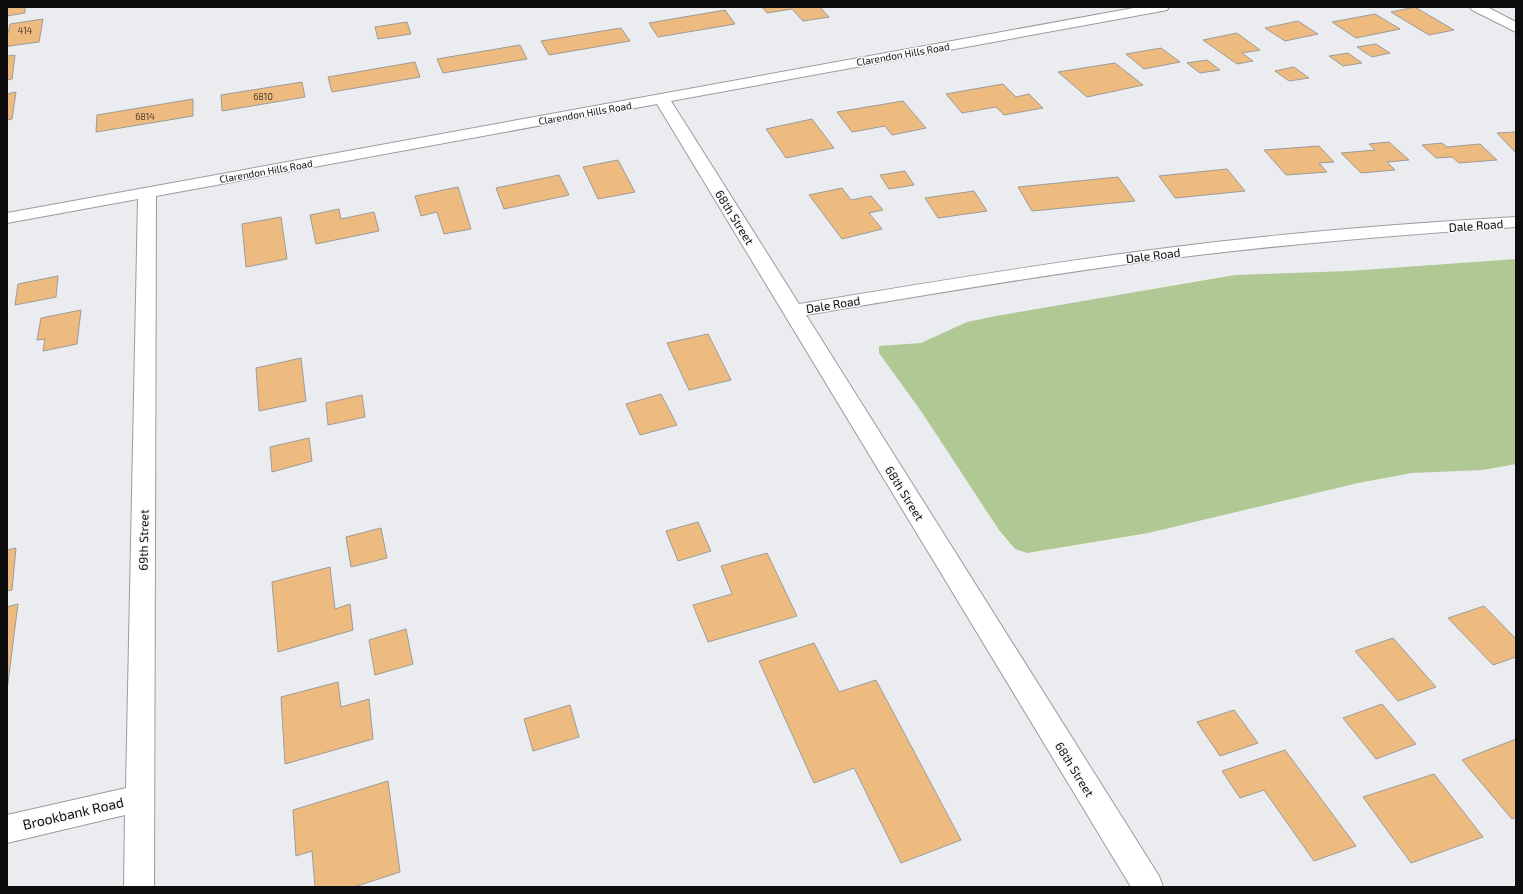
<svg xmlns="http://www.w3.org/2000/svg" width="1523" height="894" viewBox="0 0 1523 894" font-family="'Exo 2',sans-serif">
  <rect width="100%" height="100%" fill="#ebecef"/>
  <path fill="#b0c893" d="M1516 259V464L1483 470 1412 473 1358 483 1148 533 1027 553 1015 549 999 530 921 411 879 353V346L921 343 967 322 996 316 1235 275 1349 271Z"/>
  <path fill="#edbb7f" stroke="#9d9b98" d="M7 7H25V13L7 16Z
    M762 7H820L829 17 803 21 792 9 767 13Z
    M1415 7 1454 30 1429 35 1391 12Z
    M725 10 735 24 658 37 649 23Z
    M1375 14 1400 29 1356 38 1332 22Z
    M43 19 39 42 9 46 7 48V37L10 24Z
    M1298 21 1318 34 1285 41 1265 28Z
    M407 22 411 34 378 39 375 27Z
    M621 28 630 41 549 55 541 41Z
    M1237 33 1260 50 1242 53 1253 61 1237 64 1203 40Z
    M1376 44 1390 53 1372 57 1357 47Z
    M520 45 527 59 443 73 437 59Z
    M1161 48 1180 62 1144 69 1126 54Z
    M1348 53 1362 63 1343 66 1329 56Z
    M15 55 12 79 7 80V56Z
    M1207 60 1220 70 1200 73 1187 63Z
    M415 62 420 77 332 92 328 77Z
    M1115 63 1143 85 1087 97 1058 72Z
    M1294 67 1309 78 1289 81 1275 71Z
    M302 82 305 97 222 111 221 95Z
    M1003 84 1016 97 1029 94 1043 108 1004 115 996 107 962 113 946 94Z
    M16 92 12 119 7 120V94Z
    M193 99V116L96 132 97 115Z
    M903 101 926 128 892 135 885 126 852 132 837 112Z
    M812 119 834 148 786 158 766 129Z
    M1516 132V153L1497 133Z
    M1389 142 1409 160 1387 162 1395 170 1361 173 1341 153 1375 150 1369 144Z
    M1442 143 1447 147 1480 144 1497 160 1459 163 1452 157 1436 158 1422 145Z
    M1319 146 1334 162 1319 163 1327 172 1286 175 1264 150Z
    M618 160 635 192 598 199 583 167Z
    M1227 169 1245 191 1175 198 1159 176Z
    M905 171 914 185 889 189 880 175Z
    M559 175 569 195 504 209 496 188Z
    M1118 177 1135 201 1032 211 1018 187Z
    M458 187 471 229 444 234 437 212 421 216 415 196Z
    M842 188 851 200 871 196 883 210 869 213 882 229 842 239 809 195Z
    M974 191 987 211 938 218 925 198Z
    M339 209 341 219 374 212 379 231 316 244 310 215Z
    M281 217 287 259 246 267 242 224Z
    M58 276 56 297 15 305 18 284Z
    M81 310 77 344 43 351 45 339 37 340 41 318Z
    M708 334 731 380 689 390 667 343Z
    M301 358 306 401 259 411 256 368Z
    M661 394 677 425 640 435 626 404Z
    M362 395 365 417 328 425 326 403Z
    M309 438 312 461 272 472 270 447Z
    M698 522 711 551 678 561 666 531Z
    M381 528 387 558 351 567 346 537Z
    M16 548 12 590 7 591V550Z
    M767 553 797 616 708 642 693 605 732 594 721 566Z
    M330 567 335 609 350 604 353 630 278 652 272 582Z
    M18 604 7 690V607Z
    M1484 606 1516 639V657L1493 665 1448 618Z
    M406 629 413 664 375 675 369 640Z
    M1393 638 1436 687 1398 701 1355 651Z
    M814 643 839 692 876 680 961 840 901 863 854 768 814 783 759 661Z
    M338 682 341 707 369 699 373 739 285 764 281 697Z
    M1382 704 1416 744 1376 759 1343 718Z
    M570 705 579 737 533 751 524 719Z
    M1234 710 1258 743 1220 756 1197 722Z
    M1516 739V817L1512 819 1462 760Z
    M1285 750 1356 846 1314 861 1264 790 1240 798 1222 771Z
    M1434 774 1483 837 1411 863 1363 797Z
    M388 781 400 872 354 887H315L312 851 296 856 293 810Z"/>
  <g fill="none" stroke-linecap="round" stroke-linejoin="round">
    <g stroke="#9c9c9f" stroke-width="2">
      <path id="minor" d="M1139 7H1169L1167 10 1162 11 671 101 799 304C916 285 1033 265 1151 250 1272 234 1394 224 1516 217V227C1394 235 1272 245 1150 261 1035 276 920 296 806 315L1159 876 1163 887H1131L657 104 156 196 154 887H124L125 815 7 843V815L126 788 138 199 7 223V213Z
        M1470 7H1487L1516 22V32L1472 10Z"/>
    </g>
    <use href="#minor" fill="#fff" fill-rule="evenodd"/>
  </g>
  <g text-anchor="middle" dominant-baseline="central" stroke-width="3" stroke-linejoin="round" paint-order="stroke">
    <g font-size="9" fill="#45382a">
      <text x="25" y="30">414</text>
      <text x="263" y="96">6810</text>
      <text x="145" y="116">6814</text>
    </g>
    <g font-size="10" fill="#0d0d0e" stroke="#f9f9fc">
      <text transform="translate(903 54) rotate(-10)">Clarendon Hills Road</text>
      <text transform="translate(585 113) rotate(-10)">Clarendon Hills Road</text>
      <text transform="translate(266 171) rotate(-10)">Clarendon Hills Road</text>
    </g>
    <g font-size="12" fill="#0d0d0e" stroke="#f9f9fc">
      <text transform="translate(735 217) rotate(58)">68th Street</text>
      <text transform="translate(1476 225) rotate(-4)">Dale Road</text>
      <text transform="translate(1153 255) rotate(-7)">Dale Road</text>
      <text transform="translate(833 304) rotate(-9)">Dale Road</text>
      <text transform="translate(905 493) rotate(58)">68th Street</text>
      <text transform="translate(143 540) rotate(-89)">69th Street</text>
      <text transform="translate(1075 769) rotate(58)">68th Street</text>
    </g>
    <g font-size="14" fill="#0d0d0e" stroke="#f9f9fc">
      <text transform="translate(73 813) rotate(-13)">Brookbank Road</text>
    </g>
  </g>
  <rect width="1523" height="894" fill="none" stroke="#0d0d0e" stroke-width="16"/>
</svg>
